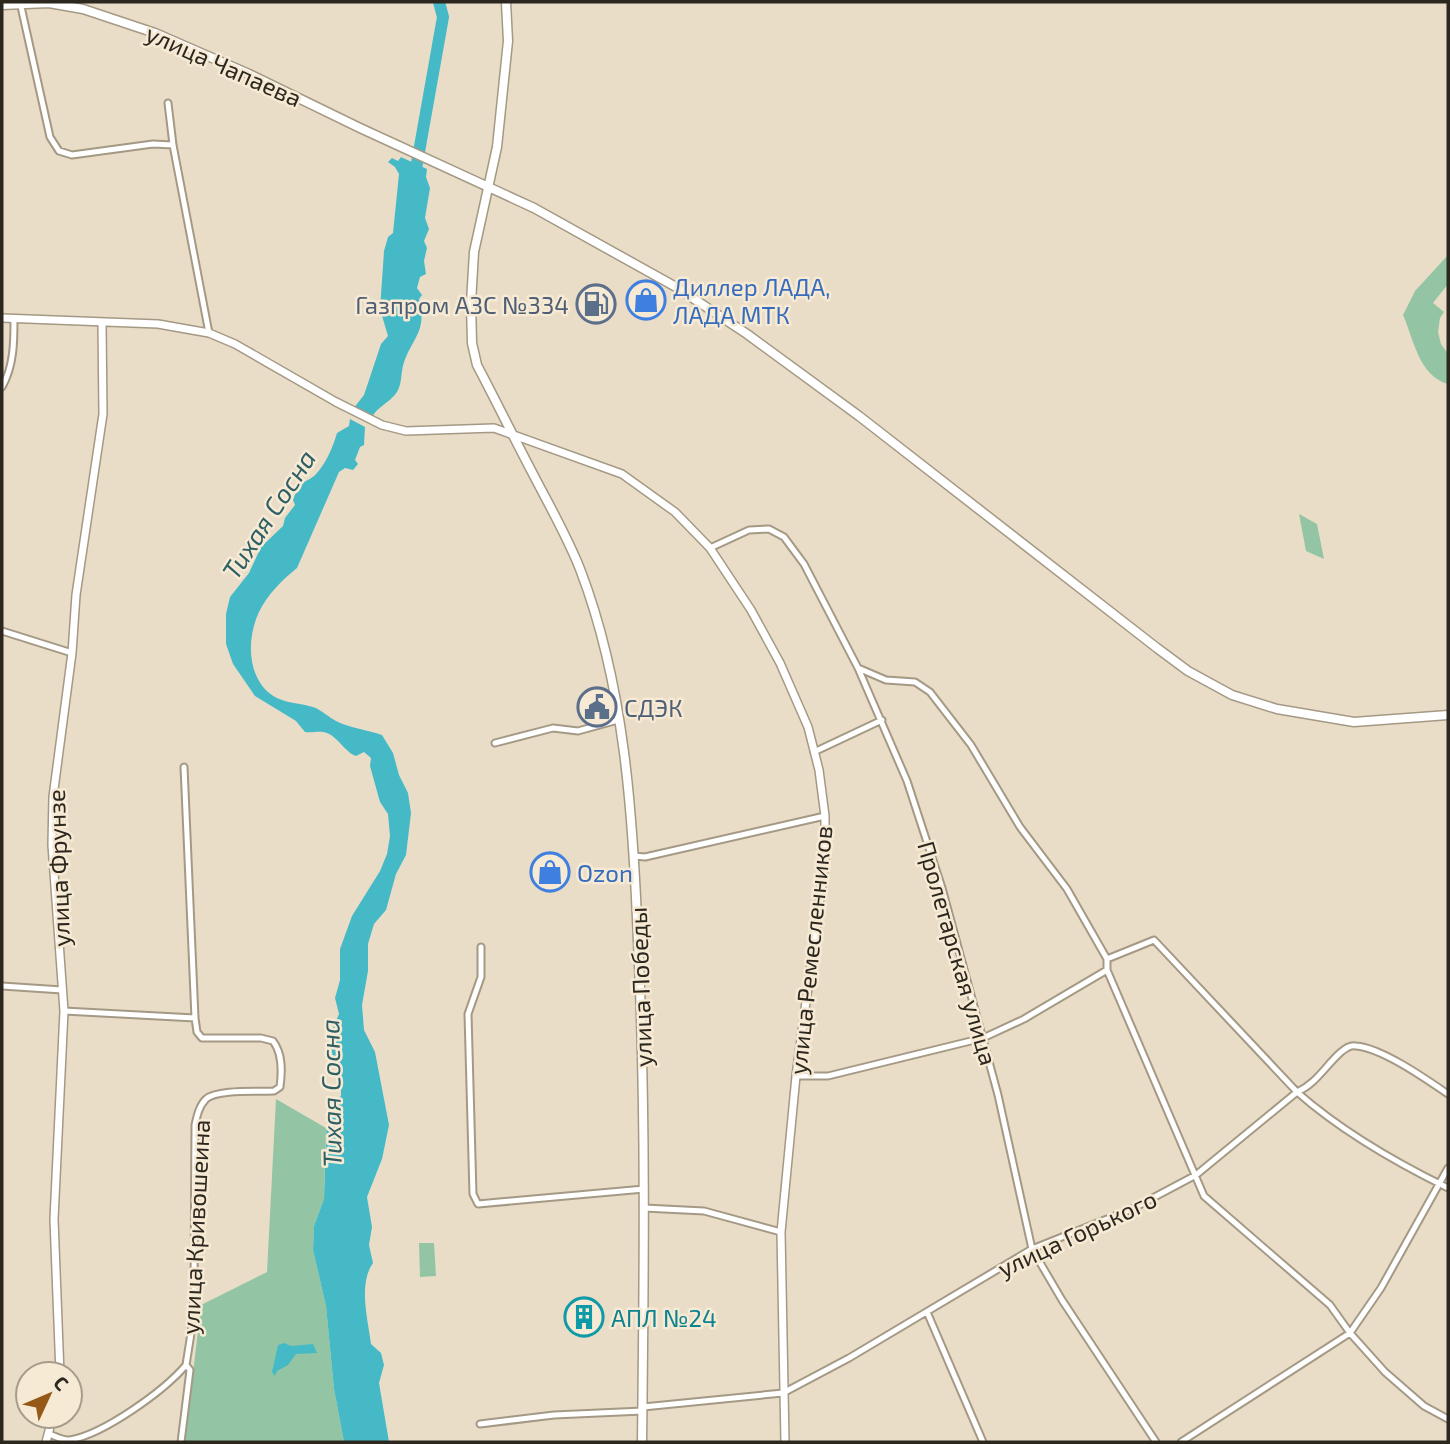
<svg xmlns="http://www.w3.org/2000/svg" width="1450" height="1444" viewBox="0 0 1450 1444" font-family="'Exo 2',sans-serif">
  <rect width="100%" height="100%" fill="#eaddc7"/>
  <path fill="#93c5a4" d="M1448 255V284L1433 303 1444 312 1440 318 1438 332 1441 344 1448 354V384C1419 376 1414 340 1403 315L1415 291Z
    M1299 514 1317 524 1324 559 1306 551Z
    M276 1099 326 1128 324 1199 314 1226 313 1250 326 1306 334 1389 344 1442H185L201 1305 267 1272Z
    M419 1243H434L436 1276 420 1277Z"/>
  <path fill="#45bac6" d="M401 157 427 169 426 177 430 188 425 218 429 229 424 241 427 248 424 261 426 274 420 277 417 288 422 295 419 299C429 335 407 341 402 371 401 378 401 385 397 392 390 403 377 406 371 419L353 409 364 395 381 344 388 336 380 309 384 251 388 237 393 233 399 174 395 167 388 162 392 158 398 161Z
    M350 419 365 427 364 445 360 447 355 460 358 464 353 470 345 468 339 472 297 568C282 580 267 595 259 612 247 637 247 673 268 692 282 704 297 702 313 707 322 710 328 717 336 721 350 728 368 730 382 735L393 753 399 775 408 793 411 813 406 855 396 874 386 910 374 924 368 944V971L362 1005 364 1030 375 1052 389 1125 382 1159 367 1197 372 1227 369 1245 373 1263C358 1284 368 1320 371 1344L381 1353 384 1365 379 1383 389 1442H344L334 1389 326 1306 313 1250 314 1226 324 1199 327 1110 341 1096V1080L334 1062 330 1043 333 1028 339 1014 335 998 340 980V949L352 916 380 871 387 854 390 836 388 814 380 802 370 766 371 758 364 752 356 756C344 752 337 734 323 732 318 731 311 733 305 732L296 721 255 696 233 664 226 644V614L230 597 249 573 261 547 283 526 285 518 295 505 293 500C295 495 298 487 301 484 306 480 312 479 316 474 326 463 333 447 337 433L349 426Z
    M284 1343 291 1346 313 1344 317 1353 296 1354 288 1365 277 1371 275 1376 272 1372 278 1345Z"/>
  <g fill="none" stroke-linecap="round" stroke-linejoin="round">
    <path stroke="#45bac6" stroke-width="12" d="M414 180 443 17 439 2"/>
    <g stroke="#a49984" stroke-width="9">
      <path id="minor" d="M20 2 50 137 59 151 72 155 153 144 173 145 168 103
        M173 145 209 333
        M2 387C14 366 14 342 14 319
        M710 548 749 530 769 529 784 537 804 564 858 668 907 781 942 888 998 1095 1032 1249 1062 1300 1156 1442
        M2 631 72 653
        M858 668 886 680 915 682 930 692 971 745 1020 827 1067 889 1107 959V970L1204 1196 1330 1305 1350 1333 1385 1372 1424 1406 1448 1419
        M495 743 553 728 578 731 618 720
        M814 752 882 720
        M184 767 195 1018
        M634 856 645 857 825 816
        M481 947V977L468 1014 473 1194 478 1204 644 1189
        M1107 959 1154 940 1297 1092C1340 1130 1397 1163 1448 1188
        M2 986 62 990
        M64 1011 195 1018 197 1032 202 1038H261L273 1041C283 1054 282 1072 280 1087L274 1091C259 1092 217 1089 206 1099 199 1106 197 1116 195 1125L194 1291 192 1327 186 1365
        M796 1076H828L983 1038 1024 1019 1107 970
        M644 1208 704 1211 781 1232
        M927 1312 983 1442
        M643 1407 783 1393 849 1358 1032 1249 1132 1209 1179 1184 1196 1175 1297 1092C1316 1084 1326 1065 1341 1052 1346 1048 1350 1045 1356 1046 1382 1048 1426 1079 1448 1094
        M480 1424 554 1415 643 1411
        M49 1434C55 1436 63 1441 70 1440 104 1434 164 1391 186 1365L190 1370 181 1442
        M1181 1442 1350 1333 1381 1288 1448 1168"/>
    </g>
    <g stroke="#a49984" stroke-width="10">
      <path id="tertiary" d="M2 318 158 324 209 333 235 344 336 402 382 425 406 431 494 428 622 474 675 512 710 548 751 610 780 663 808 727 819 770 825 816V861L796 1076 781 1232 785 1442
        M60 1374 54 1219 64 1011 52 845 53 797 72 653 76 595 103 414 102 323
        M46 1442 53 1416"/>
    </g>
    <g stroke="#a49984" stroke-width="11">
      <path id="secondary" d="M506 2 508 41 497 147 474 252 471 303 472 343 477 365C496 401 514 438 533 474 549 505 567 536 580 569 625 686 633 817 638 941 646 1108 644 1275 642 1442
        M2 5 49 3 83 9 155 33 249 74 360 128 534 208 676 287 747 334 859 416 1157 648 1188 671 1232 695 1277 709 1354 722 1448 715"/>
    </g>
    <use href="#minor" stroke="#fff" stroke-width="5"/>
    <use href="#tertiary" stroke="#fff" stroke-width="7"/>
    <use href="#secondary" stroke="#fff" stroke-width="8"/>
  </g>
  <defs>
    <g id="shop-ring" transform="scale(2.0125)"><circle r="9.5" fill="#f7ead4" stroke="#3f7fe0" stroke-width="1.5"/><path d="M-5-2.5h2.3a2.7 3.5 0 0 1 5.4 0H5L5.5 6h-11ZM-1.5-2.5h3a1.5 2.3 0 0 0-3 0Z" fill="#3f7fe0"/></g>
    <g id="fuel-ring" transform="scale(2.0125)"><circle r="9.5" fill="#f7ead4" stroke="#5c6f8a" stroke-width="1.5"/><path d="M-5.5-6h7V0h2V4h1.3V-2.5L3-4.5l.8-.8L6-3V5H2.5V1h-1V6h-7ZM-4.2-4.7v3.2H.2V-4.7Z" fill="#5c6f8a"/></g>
    <g id="civic-ring" transform="scale(2.0125)"><circle r="9.5" fill="#f7ead4" stroke="#5c6f8a" stroke-width="1.5"/><path d="M-.6-6.5H3V-4.5H.6V-3L4-1V1h2V6H-6V1h2V-1L-.6-3ZM-1.2 2.5V6h2.4V2.5Z" fill="#5c6f8a"/></g>
    <g id="building-ring" transform="scale(2.0125)"><circle r="9.5" fill="#f7ead4" stroke="#0f9aa8" stroke-width="1.5"/><path d="M-4-6H4V6H1V3H-1V6H-4ZM-2.5-4.3h1.7v1.8h-1.7ZM.8-4.3h1.7v1.8H.8ZM-2.5-1h1.7V.8h-1.7ZM.8-1h1.7V.8H.8Z" fill="#0f9aa8"/></g>
  </defs>
  <g fill-rule="evenodd">
    <use href="#shop-ring" x="646" y="300"/>
    <use href="#fuel-ring" x="596" y="304"/>
    <use href="#civic-ring" x="597" y="707"/>
    <use href="#shop-ring" x="550" y="872"/>
    <use href="#building-ring" x="584" y="1317"/>
  </g>
  <g text-anchor="middle" dominant-baseline="central" stroke-width="5" stroke-linejoin="round" paint-order="stroke">
    <g font-size="24" fill="#2c271f" stroke="#f7ead4">
      <text transform="translate(224 65) rotate(24)">улица Чапаева</text>
      <text transform="translate(58 868) rotate(-92)">улица Фрунзе</text>
      <text transform="translate(810 950) rotate(-84)">улица Ремесленников</text>
      <text transform="translate(958 953) rotate(74)">Пролетарская улица</text>
      <text transform="translate(640 987) rotate(-92)">улица Победы</text>
      <text transform="translate(195 1227) rotate(-87)">улица Кривошеина</text>
      <text transform="translate(1077 1233) rotate(-25)">улица Горького</text>
    </g>
    <g font-size="24" fill="#366cbe" stroke="#f7ead4" text-anchor="start">
      <text x="673" y="286">Диллер ЛАДА,<tspan x="673" dy="28">ЛАДА МТК</tspan></text>
      <text x="577" y="872">Ozon</text>
    </g>
    <g font-size="24" fill="#4e5e75" stroke="#f7ead4" text-anchor="end">
      <text x="569" y="304">Газпром АЗС №334</text>
      <text x="624" y="707" text-anchor="start">СДЭК</text>
    </g>
    <g font-size="24" fill="#0d838f" stroke="#f7ead4" text-anchor="start">
      <text x="611" y="1317">АПЛ №24</text>
    </g>
    <g font-size="26" font-style="italic" fill="#2e5f65" stroke="#f7ead4">
      <text transform="translate(268 514) rotate(-57)">Тихая Сосна</text>
      <text transform="translate(330 1093) rotate(-91)">Тихая Сосна</text>
    </g>
  </g>
  <rect width="1450" height="1444" fill="none" stroke="#2c271f" stroke-width="7"/>
  <g transform="translate(49 1395) rotate(46)"><circle r="33" fill="#f7ead4" stroke="#a69c8c" stroke-width="2"/>
  <path d="M0-5L12 26L0 18L-12 26Z" fill="#945819"/>
  <text y="-10" font-size="19" font-weight="bold" text-anchor="middle" fill="#2c271f">С</text>
  </g>
</svg>
